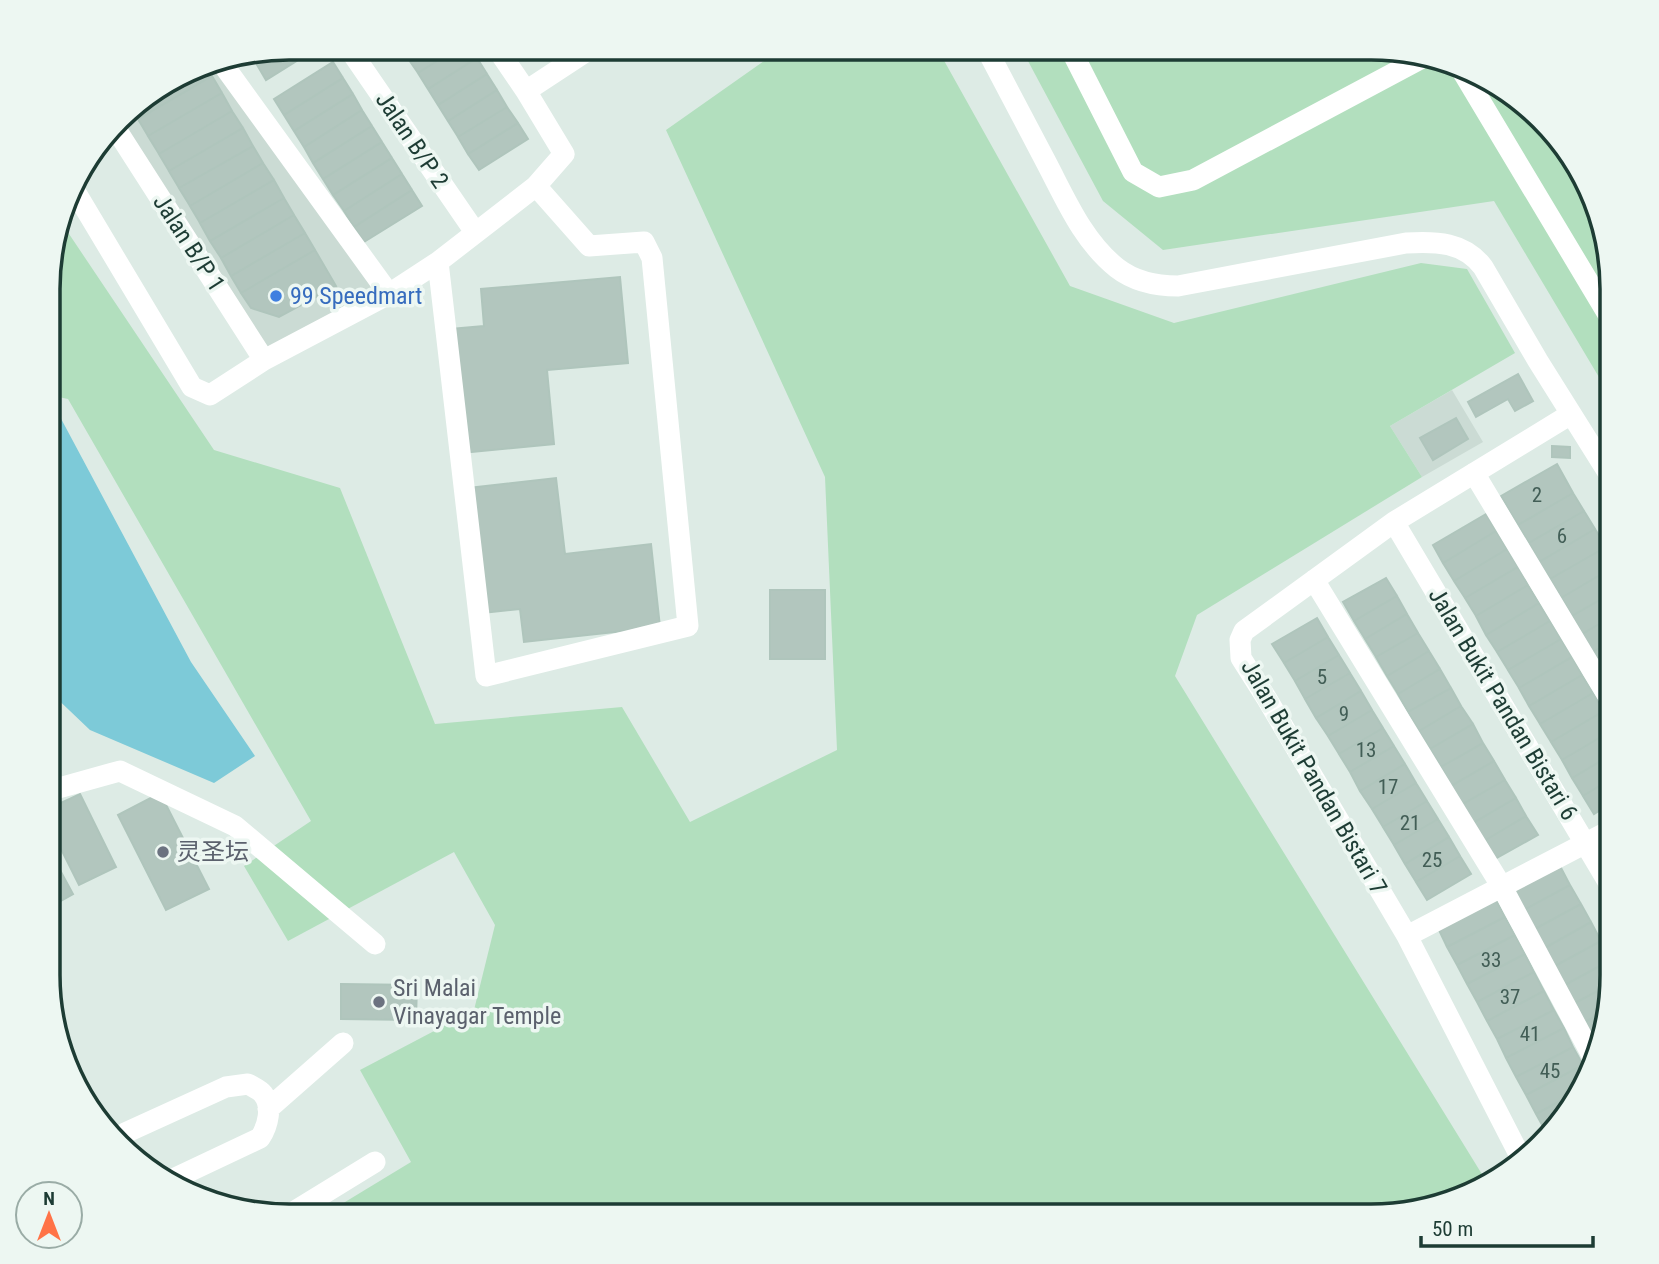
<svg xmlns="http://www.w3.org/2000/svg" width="1659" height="1264" viewBox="0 0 1659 1264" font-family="'Roboto Condensed','Noto Sans SC',sans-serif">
  <rect width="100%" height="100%" fill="#ddebe5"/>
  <path fill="#cbdbd4" d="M211 60 379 288 266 348 119 120 130 107Z
    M1452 390 1483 442 1422 477 1390 426Z"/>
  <path fill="#b2dfbe" d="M784 47 937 48 1070 286 1174 323 1421 263 1467 269 1515 353 1390 426 1422 477 1197 615 1175 676 1488 1184 1477 1192 1370 1217 322 1216 411 1162 360 1070 474 1010 495 925 454 852 288 941 244 866 311 821 68 399 49 395V257L61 222 214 450 340 488 435 724 622 707 690 822 837 750 825 477 666 130Z
    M1021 48H1386L1462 65 1529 107 1587 182 1612 288V399L1494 201 1163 250 1103 201Z"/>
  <path fill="#7dcad8" d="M49 409 58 413 191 662 255 756 214 783 90 730 48 690Z"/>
  <path fill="#b2c6be" stroke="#afc5bc" stroke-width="2" d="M288 47H319L266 80 256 63 280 49Z
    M401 47H422L407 57Z
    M422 47H459L418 73 407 57Z
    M459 47H470L477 58 428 89 418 73Z
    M280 49 256 63 250 54Z
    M477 58 487 74 438 105 428 89Z
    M333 62 343 78 284 115 274 99Z
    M205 64 212 76 138 119 131 106Z
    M487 74 497 90 448 121 438 105Z
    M212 76 222 93 148 136 138 119Z
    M343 78 353 94 294 131 284 115Z
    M497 90 507 107 458 137 448 121Z
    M222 93 232 111 159 154 148 136Z
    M353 94 362 110 304 147 294 131Z
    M507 107 518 123 468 154 458 137Z
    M362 110 372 126 313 163 304 147Z
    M232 111 243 128 169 171 159 154Z
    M518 123 528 139 479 170 468 154Z
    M372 126 382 142 323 179 313 163Z
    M243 128 253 146 179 188 169 171Z
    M382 142 392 158 333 195 323 179Z
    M253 146 263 163 190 206 179 188Z
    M392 158 402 174 344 211 333 195Z
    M263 163 274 180 200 223 190 206Z
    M402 174 412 190 354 227 344 211Z
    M274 180 284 198 210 241 200 223Z
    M412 190 422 206 364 242 354 227Z
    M284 198 294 215 221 258 210 241Z
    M294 215 305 233 231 276 221 258Z
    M305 233 315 250 241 293 231 276Z
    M315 250 336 286 279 317 251 308 241 293Z
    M620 277 628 363 547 370 554 444 462 453 451 329 484 326 481 289Z
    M1518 374 1533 401 1515 411 1508 399 1476 417 1468 402Z
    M1456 418 1468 439 1433 460 1420 438Z
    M1552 446 1570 447V458L1552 457Z
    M1557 464 1573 493 1518 525 1501 496Z
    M556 478 565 554 651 544 660 627 524 642 520 609 483 613 469 488Z
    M1573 493 1584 511 1529 543 1518 525Z
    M1584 511 1595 529 1539 562 1529 543Z
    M1486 514 1496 531 1443 563 1433 545Z
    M1595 529 1606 547 1550 579 1539 562Z
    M1496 531 1507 549 1454 581 1443 563Z
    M1606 547 1612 558V568L1561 598 1550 579Z
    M1507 549 1518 567 1465 598 1454 581Z
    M1518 567 1528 585 1476 616 1465 598Z
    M1612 568V593L1572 616 1561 598Z
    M1386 578 1397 596 1354 621 1343 602Z
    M1528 585 1539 603 1486 635 1476 616Z
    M770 590H825V659H770Z
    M1612 593 1611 617 1582 634 1572 616Z
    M1397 596 1407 614 1365 639 1354 621Z
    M1539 603 1550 621 1497 652 1486 635Z
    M1407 614 1418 633 1376 657 1365 639Z
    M1611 617V641L1593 652 1582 634Z
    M1317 618 1328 637 1284 663 1272 644Z
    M1550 621 1561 639 1508 670 1497 652Z
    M1418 633 1429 651 1387 676 1376 657Z
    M1328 637 1339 655 1295 681 1284 663Z
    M1561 639 1572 657 1519 688 1508 670Z
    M1611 641V666L1604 670 1593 652Z
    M1429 651 1440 669 1398 694 1387 676Z
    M1339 655 1350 673 1305 699 1295 681Z
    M1572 657 1582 675 1529 706 1519 688Z
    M1611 666V684L1604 670Z
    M1440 669 1451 688 1408 712 1398 694Z
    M1350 673 1361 691 1316 718 1305 699Z
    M1582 675 1593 693 1540 724 1529 706Z
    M1451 688 1461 706 1419 731 1408 712Z
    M1361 691 1372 710 1328 736 1316 718Z
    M1593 693 1604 711 1551 742 1540 724Z
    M1461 706 1473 724 1430 749 1419 731Z
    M1372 710 1383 728 1339 754 1328 736Z
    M1604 711 1611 724V731L1562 760 1551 742Z
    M1473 724 1483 743 1441 767 1430 749Z
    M1383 728 1394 746 1350 772 1339 754Z
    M1611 731V755L1572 778 1562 760Z
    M1483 743 1494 761 1451 786 1441 767Z
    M1394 746 1405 764 1360 791 1350 772Z
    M1611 755V779L1583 796 1572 778Z
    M1494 761 1505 780 1463 804 1451 786Z
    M1405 764 1416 783 1372 809 1360 791Z
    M1611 779V803L1594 814 1583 796Z
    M1505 780 1516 798 1473 823 1463 804Z
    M1416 783 1427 801 1383 827 1372 809Z
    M160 793 209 889 166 910 118 815Z
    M80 794 116 867 79 885 48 823V809Z
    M1516 798 1526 816 1484 841 1473 823Z
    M1427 801 1438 819 1394 845 1383 827Z
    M1526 816 1538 835 1495 859 1484 841Z
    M1438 819 1449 837 1405 864 1394 845Z
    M1449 837 1460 856 1416 882 1405 864Z
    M48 848 73 894 48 908Z
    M1460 856 1471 874 1427 900 1416 882Z
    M1560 866 1570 885 1522 911 1512 892Z
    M1570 885 1581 904 1533 930 1522 911Z
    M1495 898 1505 917 1447 947 1438 928Z
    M1581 904 1591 922 1543 949 1533 930Z
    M1505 917 1515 935 1457 965 1447 947Z
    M1591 922 1601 941 1553 967 1543 949Z
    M1515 935 1525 954 1467 984 1457 965Z
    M1601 941 1611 960 1563 986 1553 967Z
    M1525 954 1534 972 1477 1002 1467 984Z
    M1611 960V984L1573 1004 1563 986Z
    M1534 972 1544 991 1487 1021 1477 1002Z
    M341 984 417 985 416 1020 341 1019Z
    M1611 984 1607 1010 1583 1023 1573 1004Z
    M1544 991 1554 1010 1497 1039 1487 1021Z
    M1554 1010 1564 1028 1506 1058 1497 1039Z
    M1607 1010 1600 1038 1594 1042 1583 1023Z
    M1564 1028 1573 1047 1516 1077 1506 1058Z
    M1573 1047 1583 1065 1526 1095 1516 1077Z
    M1583 1065 1589 1076 1579 1091 1536 1114 1526 1095Z
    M1579 1091 1557 1126 1546 1132 1536 1114Z"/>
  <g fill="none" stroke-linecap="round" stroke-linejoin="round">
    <path stroke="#fff" stroke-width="21" d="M348 47 475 232
      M986 48C1006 86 1026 124 1046 162 1066 200 1083 241 1117 268 1135 282 1156 286 1178 286L1406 243C1436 241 1464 242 1483 267L1538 361 1612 479
      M1070 48 1133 172 1159 187 1193 180 1424 57
      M219 59 389 294
      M1458 64 1612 321
      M526 91 593 47
      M114 126 264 360
      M73 188 192 387 210 395 264 360 389 294 438 262 536 186 564 154 526 91 496 47
      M438 262 486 676 688 626 652 258 644 242 589 246 536 186
      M1474 473 1611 701
      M1394 522 1611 887
      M1314 580 1502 887 1595 1061
      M48 791 120 771 235 826 375 944
      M1407 936 1611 830
      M268 1109 343 1043
      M125 1133 226 1087 248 1084C253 1087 260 1090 263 1094 273 1106 268 1126 260 1138L169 1181
      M1521 1158 1407 936 1267 699 1241 658 1240 640 1244 631 1394 522 1571 414
      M287 1216 375 1162"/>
  </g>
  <circle fill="#3f7fe0" stroke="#edf7f2" stroke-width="2.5" cx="276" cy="296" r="7"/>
  <g fill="#6b7280" stroke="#edf7f2" stroke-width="2.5">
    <circle cx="163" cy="852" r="7"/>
    <circle cx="379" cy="1002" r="7"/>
  </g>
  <g text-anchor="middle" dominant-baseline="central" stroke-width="7" stroke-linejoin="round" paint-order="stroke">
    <g font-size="21" fill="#425e56">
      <text x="1537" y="495">2</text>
      <text x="1562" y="536">6</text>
      <text x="1322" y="677">5</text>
      <text x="1344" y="714">9</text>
      <text x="1366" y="750">13</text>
      <text x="1388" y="787">17</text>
      <text x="1410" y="823">21</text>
      <text x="1432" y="860">25</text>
      <text x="1491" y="960">33</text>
      <text x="1510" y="997">37</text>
      <text x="1530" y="1034">41</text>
      <text x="1550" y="1071">45</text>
    </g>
    <g font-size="24" fill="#1d3c34" stroke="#edf7f2">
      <text transform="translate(412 140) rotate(56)">Jalan B/P 2</text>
      <text transform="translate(189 243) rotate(57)">Jalan B/P 1</text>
      <text transform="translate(1503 704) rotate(59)">Jalan Bukit Pandan Bistari 6</text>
      <text transform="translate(1314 777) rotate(60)">Jalan Bukit Pandan Bistari 7</text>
    </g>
    <g font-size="24" fill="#366cbe" stroke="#edf7f2" text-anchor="start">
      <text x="290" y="296">99 Speedmart</text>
    </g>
    <g font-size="24" fill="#5b616d" stroke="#edf7f2" text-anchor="start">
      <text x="177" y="852">灵圣坛</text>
      <text x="393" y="988">Sri Malai<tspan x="393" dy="28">Vinayagar Temple</tspan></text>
    </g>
  </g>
  <path d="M0 0H1659V1264H0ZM289 60H1371A229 229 0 0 1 1600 289V975A229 229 0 0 1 1371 1204H289A229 229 0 0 1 60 975V289A229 229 0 0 1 289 60Z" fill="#edf7f2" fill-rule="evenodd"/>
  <path fill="none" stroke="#1d3c34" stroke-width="3.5" d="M289 60H1371A229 229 0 0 1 1600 289V975A229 229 0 0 1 1371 1204H289A229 229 0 0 1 60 975V289A229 229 0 0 1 289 60Z"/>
  <g transform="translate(49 1215)"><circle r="33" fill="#edf7f2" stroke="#9aaca6" stroke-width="2"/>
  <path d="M0-5L12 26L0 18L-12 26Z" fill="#ff7347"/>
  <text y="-10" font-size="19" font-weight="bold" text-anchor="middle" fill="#1d3c34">N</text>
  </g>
  <path d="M1421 1236v10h172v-10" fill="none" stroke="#1d3c34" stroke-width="3.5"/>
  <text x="1432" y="1236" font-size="21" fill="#1d3c34" stroke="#edf7f2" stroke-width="5" paint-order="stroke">50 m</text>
</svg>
